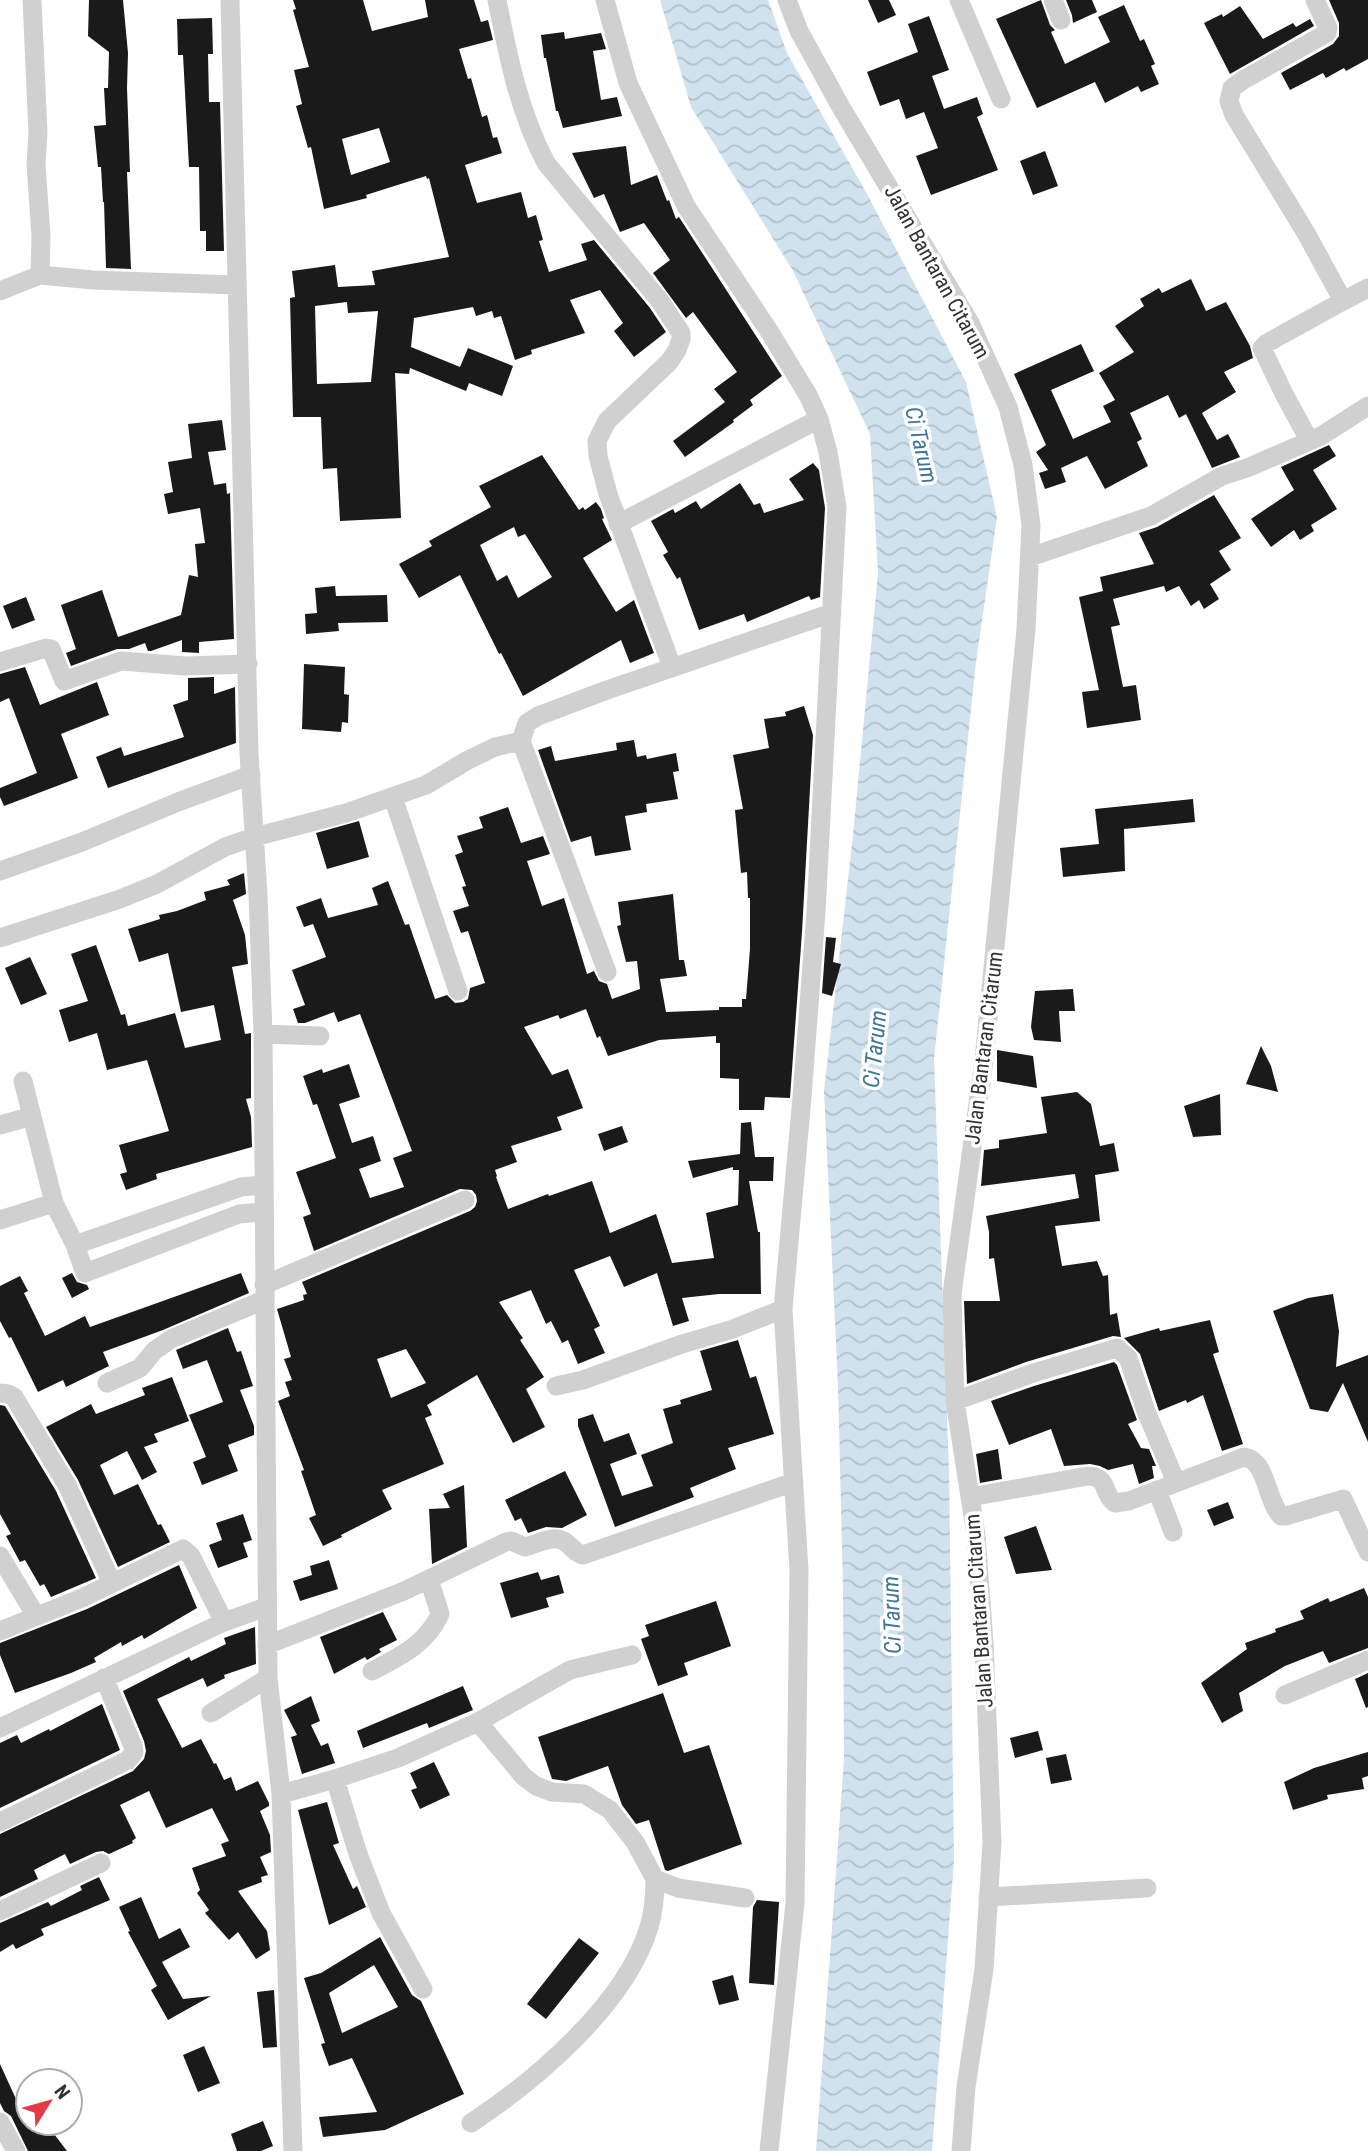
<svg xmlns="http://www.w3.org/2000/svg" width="1368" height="2151" viewBox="0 0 1368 2151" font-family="'Roboto Condensed',sans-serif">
  <defs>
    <pattern id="water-waves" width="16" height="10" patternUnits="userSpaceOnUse" patternTransform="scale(1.75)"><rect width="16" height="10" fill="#cfe2ee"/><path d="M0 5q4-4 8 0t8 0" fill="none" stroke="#b2c2cd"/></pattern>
  </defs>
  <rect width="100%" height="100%" fill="#fff"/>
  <path fill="url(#water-waves)" d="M660 0H768L787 53 867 194 966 382 997 517 976 662 934 1059 949 1471 954 1860 932 2151H816L844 1759 843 1588 838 1385 824 1091 853 835 878 573 870 434 792 269 691 107Z"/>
  <path fill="#1a1a1a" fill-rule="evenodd" d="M89 0H123L128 53 127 88 130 172H127L131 269 106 268 104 202H103L101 167H98L94 126 106 125 104 88H108L109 52 88 36Z
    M293 0H363L372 31 428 17 425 0H474L481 22 488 20 493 40 459 49 468 79 471 78 482 117 487 115 493 138 497 137 502 153 465 165 477 203 521 192 528 218 536 215 543 240 539 241 549 272 587 260 581 244 594 240 650 308 666 332 634 357 614 331 623 323 600 290 570 300 585 333 531 350 532 354 515 360 501 316 494 318 492 311 476 316 473 307 414 318 411 347 460 367 468 348 513 366 502 396 469 383 466 391 410 368 409 374 395 373 401 518 340 521 337 468 323 469 321 417H293L290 298 295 297 292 271 335 265 338 287 375 285 372 271 449 257 429 178 427 179 426 176 366 195 367 198 324 209 311 147 308 148 296 106 302 104 294 70 309 67 293 10 296 9ZM379 128 390 162 351 175 342 139ZM347 302 348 313 378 311 371 382 317 384 315 306Z
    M868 0H889L896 15 878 23Z
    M1041 0 1050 25 1055 30 1051 32 1065 64 1110 42 1098 17 1124 5 1140 41 1144 39 1155 64 1151 66 1159 84 1141 92 1138 86 1105 103 1095 82 1037 108 996 19Z
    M1066 0H1092L1097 12 1073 23 1072 15Z
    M1329 0H1368V59L1346 71 1344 68 1326 78 1323 73 1290 90 1281 73 1333 44 1339 36V23Z
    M1240 6 1263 39 1293 23 1296 27 1310 19 1314 26 1230 74 1204 23 1222 14 1223 17Z
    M929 16 949 70 932 76 944 109 977 97 983 114 977 117 998 170 931 195 916 156 938 148 924 112 906 119 899 99 880 106 867 72 918 52 908 24Z
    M212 18 213 54H208L209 102H220L224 251H206V231H200L199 167H189L183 55H178L177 19Z
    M564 32 565 39 601 33 606 49 593 51 601 100 617 97 622 116 563 128 558 111H556L546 58H544L541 35Z
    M626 146 631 185 657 175 667 201 669 200 676 219 679 217 782 376 750 400 753 405 733 420 734 422 685 457 673 441 725 402 714 389 737 372 693 312 686 318 653 273 670 260 644 223 620 232 604 194 594 198 572 153Z
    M1045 151 1058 186 1033 195 1020 161Z
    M1191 279 1206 311 1226 302 1250 346 1253 358 1224 372 1236 392 1202 413 1217 440 1228 434 1240 457 1212 468 1186 414 1179 418 1168 395 1130 413 1142 439 1137 442 1148 466 1105 489 1087 456 1061 468 1066 482 1045 489 1039 473 1048 470 1036 452 1046 445 1014 374 1081 344 1094 371 1051 390 1073 439 1111 422 1103 406 1115 400 1099 373 1134 352 1115 326 1144 306 1140 299 1159 288 1162 293Z
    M222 420 226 450 208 452 214 485 226 483 227 494 230 493 234 639 199 642V653L182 652V640L151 651H148L145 643 129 649H117L71 666 66 653 76 649 61 605 102 590 118 637 181 615 189 575 198 577 195 544 205 543 200 508 168 514 164 494 173 492 168 462 192 458 188 424Z
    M1329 445 1336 456 1313 470 1337 509 1311 525 1314 531 1300 540 1294 530 1271 547 1251 519 1294 490 1281 467Z
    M542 455 579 510 583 507 585 510 596 502 601 509 604 518 602 519 612 540 583 558 616 612 634 600 654 653 630 663 621 640 523 696 501 653 499 654 460 575 419 598 399 564 432 546 429 541 491 507 479 486ZM514 527 518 537 525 534 552 577 518 598 507 575 497 581 480 545Z
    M813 463 819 470 825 508 820 597 811 600 809 596 747 622 744 614 699 630 680 577 677 579 663 555 668 552 651 521 673 509 675 513 696 501 701 509 740 483 754 505 760 503 764 513 804 500 789 479Z
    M1214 495 1241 538 1219 551 1231 570 1210 584 1219 599 1204 609 1199 600 1191 606 1179 586 1166 592 1164 586 1113 599 1120 625 1111 627 1123 687 1136 685 1141 720 1087 728 1082 692 1099 690 1079 597 1103 591 1100 577 1154 564 1139 533 1157 527Z
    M335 586 336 596 387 595 388 622 338 623 339 631 306 634 305 614 317 613 315 588Z
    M26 597 35 620 12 629 3 606Z
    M304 664 345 667 344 694 349 695 348 723 342 722 341 732 302 729Z
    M25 667 40 705 97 682 109 715 61 734 78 778 4 806 0 797V788L37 773 9 698 0 702V674Z
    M214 677V694L235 687 236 743 108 788 96 757 121 747 124 756 184 737 173 705 188 700V678Z
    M804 706 813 735 802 932 790 1098 765 1097 764 1110H739V1079L720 1078V1043H716V1036L659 1040 608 1056 600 1036 597 1038 586 1009 560 1019 558 1015 524 1027 552 1075 568 1069 583 1108 557 1117 562 1130 511 1146 517 1162 495 1170 497 1176 496 1177 508 1209 548 1194 549 1196 592 1181 610 1233 656 1214 672 1263 714 1258 706 1213 738 1205 739 1170H733V1167L693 1178 688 1161 740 1154 741 1123 751 1122 755 1157H774L773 1181H749L758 1232H760L761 1294H719L682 1298 689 1321 673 1326 657 1273 624 1287 610 1256 574 1270 600 1326 594 1329 605 1353 578 1364 568 1340 562 1343 551 1321 546 1324 531 1290 499 1302 520 1334 523 1338 520 1340 544 1377 526 1389 545 1427 513 1443 477 1375 427 1405 432 1415 425 1418 444 1464 382 1490 392 1509 341 1535 342 1537 323 1546 309 1518 316 1515 301 1471 304 1470 278 1401 290 1396 285 1382 292 1380 284 1359 291 1357 277 1309 304 1300 303 1295 307 1294 302 1282 470 1211 475 1207 477 1201 476 1195 472 1190 460 1189 314 1251 303 1217 311 1214 296 1172 336 1158 317 1104 313 1105 303 1076 322 1069 323 1073 349 1064 360 1097 339 1104 352 1143 373 1136 381 1161 359 1169 370 1198 404 1187 393 1158 412 1151 360 1014 338 1022 334 1012 305 1023H298L293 1009 305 1005 292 970 326 957 313 924 304 927 296 907 321 898 328 918 378 905 372 888 388 881 405 925 409 924 435 999 447 995 455 1003 463 1002 468 999 470 988 485 983 468 931 461 933 453 911 469 906 462 887 466 886 455 855 463 852 457 836 483 828 479 817 508 807 521 843 543 836 550 854 527 861 542 906 564 898 587 974 594 971 599 981 607 984 612 999 640 989 637 961 626 962 617 926 621 925 618 902 673 894 679 960H684L687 976 660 979 666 1012 719 1010V1007H742V999H746L750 949V898H748L747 872 741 873 735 810 743 809 733 755 769 748 764 719 786 716 785 712ZM406 1349 426 1383 391 1398 377 1359Z
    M634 740 637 757 646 755 647 759 676 753 679 771 673 772 678 799 646 804 647 812 625 816 631 850 595 856 591 836 571 842 538 750 551 746 555 761 617 750 616 743Z
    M1193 799 1195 822 1124 829 1125 871 1063 877 1060 848 1099 844 1095 809Z
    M359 821 369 857 327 869 316 833Z
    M244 873 246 894 233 900 245 935 248 964 232 967 245 1034 251 1033V1098L246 1099 251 1117 252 1147 156 1174 157 1179 126 1190 120 1174 127 1172 119 1145 169 1131 147 1060 107 1070 97 1033 69 1042 59 1010 88 1001 71 954 96 945 121 1015 125 1014 128 1026 175 1013 185 1048 221 1040 214 1005 181 1012 168 953 139 962 128 929 160 919 159 915 177 911 206 900 204 892 230 885 227 880Z
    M826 937 836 938 833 962 841 964 832 996 822 993Z
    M30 957 47 994 21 1005 5 968Z
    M1073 989 1075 1011H1059L1061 1042 1034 1040 1031 1027 1035 991Z
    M1261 1046 1271 1066 1278 1092 1246 1084Z
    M997 1050 1033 1056 1037 1088 997 1081Z
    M1077 1092 1091 1104 1100 1146 1114 1143 1119 1171 1095 1175 1100 1221 1055 1226 1062 1266 1097 1261 1103 1276 1108 1275 1110 1315 1117 1313 1121 1337 1113 1336 1026 1362 967 1384 964 1301H1000L994 1258 989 1259V1232L986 1216 1079 1198 1075 1174 981 1186 984 1150 999 1148V1140L1047 1133 1041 1097Z
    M1220 1094 1221 1135 1193 1137 1184 1106Z
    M622 1126 628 1142 604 1151 598 1134Z
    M72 1273 77 1282 87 1285 89 1289 72 1298 62 1278Z
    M241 1273 249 1293 163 1330 103 1352 109 1366 66 1387 63 1380 38 1392 11 1337 9 1338 0 1321V1286L20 1276 28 1291 24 1293 45 1336 85 1316 90 1327Z
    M1333 1294 1339 1331 1336 1367 1368 1355V1442L1343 1383 1328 1412 1310 1409 1273 1311 1308 1298Z
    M1210 1320 1219 1352 1213 1354 1243 1444 1222 1451 1203 1395 1187 1403 1186 1400 1159 1411 1140 1354 1124 1338 1159 1328 1160 1331Z
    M228 1328 237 1352 241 1351 253 1386 240 1390 254 1426V1435L228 1445 238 1471 202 1485 193 1462 206 1457 189 1415 223 1402 207 1360 183 1369 176 1350Z
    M738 1340 750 1378 756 1376 774 1434 728 1448 736 1469 690 1488 694 1497 615 1527 578 1426V1419L593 1414 604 1442 629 1433 637 1454 610 1464 622 1496 653 1486 641 1455 673 1443 663 1409 681 1404 680 1400 712 1390 700 1351Z
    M1114 1362 1117 1365 1137 1420 1128 1424 1141 1448 1149 1449 1156 1466H1152L1154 1478 1139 1484 1133 1464 1108 1470 1100 1466 1090 1464 1064 1466 1051 1429 1009 1445 991 1401 1034 1386Z
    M172 1377 189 1421 154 1434 158 1442 144 1447 157 1472 142 1480 127 1451 100 1465 114 1495 138 1484 158 1525 161 1524 170 1542 118 1567 78 1480 46 1427 91 1404 96 1414 145 1395 142 1388Z
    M0 1405 5 1406 56 1491 96 1578 51 1597 44 1584 40 1586 25 1560 20 1562 6 1536 11 1534 0 1514Z
    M998 1449 1002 1479 980 1483 976 1454Z
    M565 1471 587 1515 562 1528 546 1527 528 1533 521 1518 515 1521 505 1500Z
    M464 1485 467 1547 432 1564 429 1509 450 1508 443 1494Z
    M1228 1502 1234 1518 1214 1526 1207 1510Z
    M243 1514 252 1540 243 1543 248 1557 218 1568 209 1545 222 1540 216 1523Z
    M1036 1526 1052 1570 1016 1574 1004 1537Z
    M329 1560 338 1589 300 1601 293 1581 312 1575 310 1566Z
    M179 1565 197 1608 144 1639 142 1635 122 1646 121 1642 94 1658 96 1662 71 1673 15 1693 0 1655V1643L87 1609Z
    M538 1572 541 1580 559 1575 564 1593 546 1598 549 1607 511 1618 500 1583Z
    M1364 1588 1368 1597V1648L1329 1663 1323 1651 1285 1666 1239 1693 1243 1711 1222 1723 1201 1683 1247 1649 1245 1643 1276 1632 1275 1629 1304 1619 1300 1611 1328 1598 1330 1602Z
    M716 1601 731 1646 684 1663 688 1675 658 1686 641 1639 649 1636 645 1625Z
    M383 1612 397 1640 379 1649 381 1652 367 1660 365 1657 334 1674 320 1637Z
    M255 1627 256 1664 224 1675 225 1678 207 1687 203 1678 157 1699 182 1748 201 1739 214 1764 216 1763 224 1780 231 1777 236 1791 258 1781 269 1803V1806L260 1811 270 1835 271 1852 260 1857 268 1875 261 1877 262 1882 238 1891 267 1931 270 1950 256 1959 238 1932 229 1940 205 1913 209 1910 197 1893 200 1890 192 1868 226 1856 221 1844 229 1841 212 1808 166 1828 149 1791 120 1805 136 1838 132 1841 133 1843 109 1854 103 1851 96 1852 70 1864 65 1854 34 1870 38 1879 0 1897V1834L133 1771 144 1759 146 1751 144 1741 123 1691 189 1657 191 1661 226 1644 224 1638Z
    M1368 1673V1707L1366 1708 1355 1679Z
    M463 1686 473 1710 429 1728 427 1723 363 1748 357 1731Z
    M663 1693 684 1753 709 1745 742 1844 668 1871 665 1870 649 1820 636 1824 622 1805 608 1766 566 1781 552 1779 538 1737Z
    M311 1696 320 1721 311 1725 321 1746 328 1743 335 1763 302 1774 291 1737 297 1735 284 1710Z
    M102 1704 120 1750 0 1808V1743L17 1735 21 1743 49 1729 50 1731Z
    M1038 1731 1043 1750 1015 1758 1010 1738Z
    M1368 1752V1776L1362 1778 1364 1789 1327 1795 1328 1799 1293 1810 1284 1782 1314 1768Z
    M1066 1754 1072 1780 1051 1784 1046 1758Z
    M434 1762 450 1795 420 1809 411 1790 417 1788 410 1773Z
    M327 1802 339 1843 333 1845 353 1889 357 1886 366 1907 329 1925 298 1810Z
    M99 1877 110 1900 41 1929 44 1935 16 1949 13 1944 0 1952V1923L48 1902 51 1906 82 1890 80 1886Z
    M141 1897 159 1939 180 1928 190 1947 162 1962 183 1999 211 1996 168 2020 151 1990 157 1986 128 1932 130 1931 119 1907Z
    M757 1900 779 1902 774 1985 749 1983 753 1907Z
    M380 1937 412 1995 421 2001 464 2094 385 2130 323 2137 319 2117 377 2112 352 2058 329 2066 321 2044 325 2043 304 1978 321 1973ZM374 1965 398 2007 342 2033 329 1993Z
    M579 1938 599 1953 546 2019 527 2004Z
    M733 1975 739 2000 719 2005 712 1981Z
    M274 1990 277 2047 263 2048 257 1992Z
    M204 2046 220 2083 198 2092 183 2055Z
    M0 2064 16 2099 19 2097 28 2117V2123H31L34 2130 39 2126 45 2135 51 2130 67 2151H28L11 2116 4 2111 0 2103Z
    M263 2121 273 2146 261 2151H237L231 2134Z"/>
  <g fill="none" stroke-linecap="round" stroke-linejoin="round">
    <path stroke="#d0d0d0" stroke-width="19" d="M32 0 38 133 36 164 41 236 40 275
      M230 0 249 754 258 895 263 1034 268 1678 281 1794 293 2151
      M497 0C508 56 519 112 546 163L660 301 681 333V339L677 350 669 362 607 421 597 441 598 456 608 494 672 667
      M605 0 628 83 686 206 769 331 808 395 819 419 828 452 837 507 816 912 802 1097 783 1309 799 1570 795 1903 769 2151
      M787 0 799 31 842 109 970 323 1008 407 1023 465 1031 525 1026 629 984 1060 952 1294 955 1401 976 1535 984 1643 992 1842 984 1969 966 2087 961 2151
      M959 0 1001 99
      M1053 0 1061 20
      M0 291 40 275 93 280 236 285
      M1343 301 1368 288
      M1309 440 1283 392 1262 348 1267 343 1343 301 1306 233 1234 115 1229 101 1232 88 1243 80 1327 33 1328 28 1315 0
      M618 524 819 419
      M1030 557 1151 516 1222 476 1247 468 1321 436 1368 406
      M0 662 46 648 51 649 64 681 121 661 186 666 248 664
      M393 797 458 991
      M0 871 82 842 178 802 251 775
      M0 938 120 899 157 884 225 847 254 837 346 813 426 785 468 760 495 747 521 741
      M607 972 521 741 527 723 538 716 607 690 832 613
      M263 1034 320 1036
      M23 1081 54 1203 75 1245 85 1273 239 1214 263 1212
      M0 1125 32 1116
      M0 1220 54 1203
      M75 1245 241 1187 263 1185
      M264 1285 465 1200
      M107 1383 140 1368 154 1351 171 1339 264 1300
      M556 1386 583 1380 682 1344 733 1329 783 1309
      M0 1393 8 1394 14 1397 67 1485 112 1583
      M955 1401 1030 1374 1117 1348 1128 1358 1146 1411 1176 1482
      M1157 1490 1173 1532
      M970 1497 1088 1476C1110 1477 1101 1493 1115 1503L1129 1501 1244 1457C1267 1460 1266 1500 1281 1516H1286L1343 1499 1368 1552
      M0 1556 36 1616
      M0 1631 82 1598 183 1549 191 1556 224 1622
      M267 1645 404 1591 506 1542 511 1541 525 1547C540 1543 556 1532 569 1545 574 1550 576 1553 583 1555L794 1482
      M372 1671C399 1657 427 1644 440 1614L429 1579
      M1285 1695 1368 1660
      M211 1713 268 1678
      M478 1722 524 1777 536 1786 552 1792 584 1794 610 1810 635 1842 655 1879 678 1888 745 1898
      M0 1728 224 1622 266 1607
      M335 1779 358 1854 381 1913 423 1989
      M281 1794 335 1779 398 1758 478 1722 570 1670 632 1655
      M0 1822 128 1760 134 1752 133 1746 104 1678
      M988 1897 1147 1888
      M0 1911 101 1863
      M0 2122 16 2151
      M471 2123C536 2080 626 2004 649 1927 654 1911 655 1895 655 1879"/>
  </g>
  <g text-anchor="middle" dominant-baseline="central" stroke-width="7" stroke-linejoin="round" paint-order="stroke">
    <g font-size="21" fill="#333" stroke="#fff">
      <text transform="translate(937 272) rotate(61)">Jalan Bantaran Citarum</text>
      <text transform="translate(984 1048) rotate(-83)">Jalan Bantaran Citarum</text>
      <text transform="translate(979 1611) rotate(-94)">Jalan Bantaran Citarum</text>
    </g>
    <g font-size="23" font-style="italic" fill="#3f7597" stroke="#fff">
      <text transform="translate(921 445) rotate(77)">Ci Tarum</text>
      <text transform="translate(875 1049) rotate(-84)">Ci Tarum</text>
      <text transform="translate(892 1615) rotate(-92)">Ci Tarum</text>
    </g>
  </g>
  <g transform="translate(49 2102) rotate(53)"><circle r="33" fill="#ffffff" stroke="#adadad" stroke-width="2"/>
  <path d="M0-5L12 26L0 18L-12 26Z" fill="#e63946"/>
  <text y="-10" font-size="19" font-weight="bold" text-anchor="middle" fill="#333333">N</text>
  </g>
</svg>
